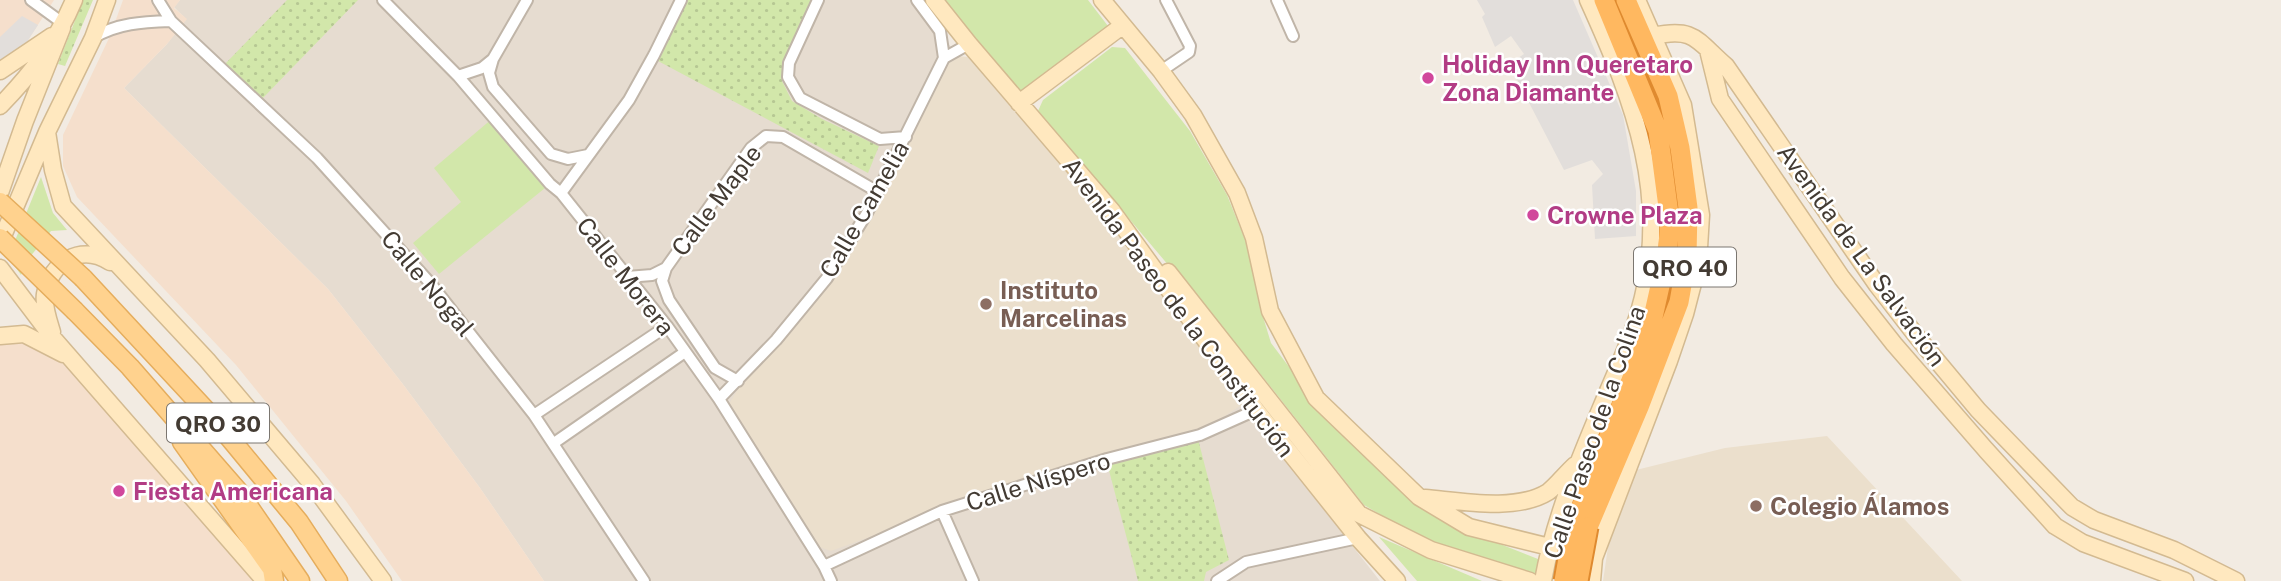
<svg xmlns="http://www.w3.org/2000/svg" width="2281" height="581" viewBox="0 0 2281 581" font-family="'Public Sans',sans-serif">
  <defs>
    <pattern id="grass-dots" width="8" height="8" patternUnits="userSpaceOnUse" patternTransform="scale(1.75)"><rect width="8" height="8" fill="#d2e7aa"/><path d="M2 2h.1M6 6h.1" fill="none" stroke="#b6c793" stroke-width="1.8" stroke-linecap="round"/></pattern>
  </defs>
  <rect width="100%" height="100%" fill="#f2ebe2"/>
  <path fill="#e6dcd0" d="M180 0H914L995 103 1056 170 1380 581H544L480 488 402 383 328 289 124 88 167 44 186 19 174 7Z"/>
  <path fill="#f5dfcc" d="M0 0H54L19 54 0 65Z
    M123 0H180L174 8 187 19 167 44 124 88 328 289 402 383 480 488 544 581H402L346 501 236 365 77 197 63 166V135L110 36Z
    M3 335 70 357 265 581H0V336Z"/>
  <path fill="#ebdfcc" d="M944 55 968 57 1104 216 1244 403 1197 435 944 510 831 551 814 545 729 404 749 371 778 337 871 209Z
    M1827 436 1962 581H1603L1608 547 1623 497 1636 470 1725 448Z"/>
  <path fill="url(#grass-dots)" d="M83 0H93L65 66 58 64Z
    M287 0H358L262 99 225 64Z
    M681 0H813L795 36 782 81 792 101 822 119 879 146 868 173 658 61 671 32Z
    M1197 435 1229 560 1206 572 1204 581H1138L1106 459Z"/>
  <path fill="#d2e7aa" d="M945 0H1088L1108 26 1021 95Z
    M1112 47 1125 48 1190 131 1227 195 1248 247 1260 307 1271 343 1311 396 1457 527 1543 561 1540 579 1429 543 1364 505 1262 376 1038 111 1043 100Z
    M493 118 550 184 439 274 413 243 461 202 434 168Z
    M41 177 53 213 67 230 51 231 25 263 21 275 11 261 12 248Z
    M1379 537 1482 581H1417Z"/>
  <path fill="#e2dedb" d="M1477 0H1573L1623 115 1636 191V236L1595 239 1592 185 1603 174 1592 160 1564 170 1509 64 1524 54 1511 36 1495 47 1482 17 1485 14Z
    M22 16 38 25 19 54 0 65V37Z"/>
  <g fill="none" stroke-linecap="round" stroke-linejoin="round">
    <g stroke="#c0b5a8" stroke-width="14">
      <path id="street" d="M31 0 64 24
        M158 0 171 21 317 158 431 284 534 415 644 581
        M383 0 458 76 550 184 561 193 667 326 719 399 824 566 831 581
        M818 0 789 63 788 77 800 98 880 139 906 137
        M917 0 940 31 944 58
        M1277 0 1293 36
        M93 38C117 23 143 22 171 21
        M493 59 489 73 493 87 551 154 568 159 588 155
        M1161 71 1189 52 1190 46 1166 0
        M458 76 482 68 493 59 527 0
        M561 193 629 100 654 55 681 0
        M666 268 662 281 669 300 715 368 738 381
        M627 277 652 275 666 268 751 148 766 136 783 137 878 192
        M719 399 776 340 827 278 867 213 944 58 969 44
        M534 415 667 326
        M554 443 685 352
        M942 511 973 581
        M824 566 942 511 1107 459 1200 435 1256 410
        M1217 581 1246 562 1358 538"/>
    </g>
    <g stroke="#d3ba91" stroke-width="19">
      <path id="secondary" d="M934 0 969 44 1112 211 1256 410 1358 538 1397 581
        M1102 0 1161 71 1193 115 1237 193 1254 238 1270 311 1316 398 1419 497 1469 527 1594 558
        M1653 36C1695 27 1696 40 1726 66L1877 285 1918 338 1978 410 2072 507 2094 520 2174 550 2236 581
        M1708 50 1720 99 1842 278 1894 344 1986 450 2055 526 2083 543 2185 581
        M0 71 52 36
        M1019 103 1122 26
        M0 106C31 74 57 41 74 0
        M47 132 53 170 63 206 207 360 312 484 383 581
        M0 193 25 121 62 28
        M0 243 47 132 93 38 107 0
        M0 268 53 338 265 581
        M1168 272 1359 514 1431 550 1530 581
        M52 332C49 322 43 305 45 294 51 262 80 243 110 262
        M0 336 24 334 63 354
        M1425 498C1460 501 1516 512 1548 492 1557 485 1566 473 1575 465
        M1543 581C1555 514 1582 453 1608 391 1619 365 1631 339 1639 312 1672 199 1634 101 1588 0
        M1592 581 1594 558 1669 361 1685 314 1698 264 1701 215 1683 105 1637 0"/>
    </g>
    <g stroke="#e5ad5d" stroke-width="21">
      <path id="primary" d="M83 278 214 419 299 522 338 581
        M75 311 130 367 238 491 300 581
        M182 442 272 569 274 581"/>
    </g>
    <g stroke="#df8a2f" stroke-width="23">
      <path id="highway" d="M1574 525 1649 335 1667 255 1670 222 1658 131 1604 0
        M1588 527 1639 407 1679 302 1687 257 1688 208 1680 148 1668 96 1626 0"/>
    </g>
    <use href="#street" stroke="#fff" stroke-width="10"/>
    <use href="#secondary" stroke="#ffe8bf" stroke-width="16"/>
    <use href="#primary" stroke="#ffd28e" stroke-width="18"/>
    <use href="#highway" stroke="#ffb860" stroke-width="19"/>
    <g stroke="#e5ad5d" stroke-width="21" stroke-linecap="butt">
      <path id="primary-bridge" d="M0 202 83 278
        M0 238 75 311"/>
    </g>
    <g stroke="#df8a2f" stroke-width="23" stroke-linecap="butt">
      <path id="highway-bridge" d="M1564 581 1574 525
        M1578 581 1588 527"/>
    </g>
    <use href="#primary-bridge" stroke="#ffd28e" stroke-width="18"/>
    <use href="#highway-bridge" stroke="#ffb860" stroke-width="19"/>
  </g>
  <g fill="#d1479c" stroke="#fff" stroke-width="2.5">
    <circle cx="1428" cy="78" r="7"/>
    <circle cx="1533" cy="215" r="7"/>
    <circle cx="119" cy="491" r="7"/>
  </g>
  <g fill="#8d6e63" stroke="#fff" stroke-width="2.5">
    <circle cx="986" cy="304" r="7"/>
    <circle cx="1756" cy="506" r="7"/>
  </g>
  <g text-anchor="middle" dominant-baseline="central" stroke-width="5" stroke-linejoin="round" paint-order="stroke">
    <g fill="#fff" stroke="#7b7670" stroke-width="2">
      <rect x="1634" y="247.5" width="102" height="39" rx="5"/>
      <rect x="167" y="403.5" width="102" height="39" rx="5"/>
    </g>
    <g font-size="23" font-weight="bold" fill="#433b33">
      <text x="1685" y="267">QRO 40</text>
      <text x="218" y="423">QRO 30</text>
    </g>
    <g font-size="24" font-weight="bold" fill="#b23c85" stroke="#fff" text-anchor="start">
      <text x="1442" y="64">Holiday Inn Queretaro<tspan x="1442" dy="28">Zona Diamante</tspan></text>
      <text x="1547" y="215">Crowne Plaza</text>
      <text x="133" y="491">Fiesta Americana</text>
    </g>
    <g font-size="24" fill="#433b33" stroke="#fff">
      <text transform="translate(716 200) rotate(-53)">Calle Maple</text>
      <text transform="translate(864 209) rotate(-60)">Calle Camelia</text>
      <text transform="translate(1862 255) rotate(54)">Avenida de La Salvación</text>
      <text transform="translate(626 276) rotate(52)">Calle Morera</text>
      <text transform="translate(428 283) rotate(50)">Calle Nogal</text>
      <text transform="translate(1179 307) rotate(53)">Avenida Paseo de la Constitución</text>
      <text transform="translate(1594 432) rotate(-71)">Calle Paseo de la Colina</text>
      <text transform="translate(1038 481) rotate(-17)">Calle Níspero</text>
    </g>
    <g font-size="24" font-weight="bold" fill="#785e54" stroke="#fff" text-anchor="start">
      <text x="1000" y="290">Instituto<tspan x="1000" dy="28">Marcelinas</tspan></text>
      <text x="1770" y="506">Colegio Álamos</text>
    </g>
  </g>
</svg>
